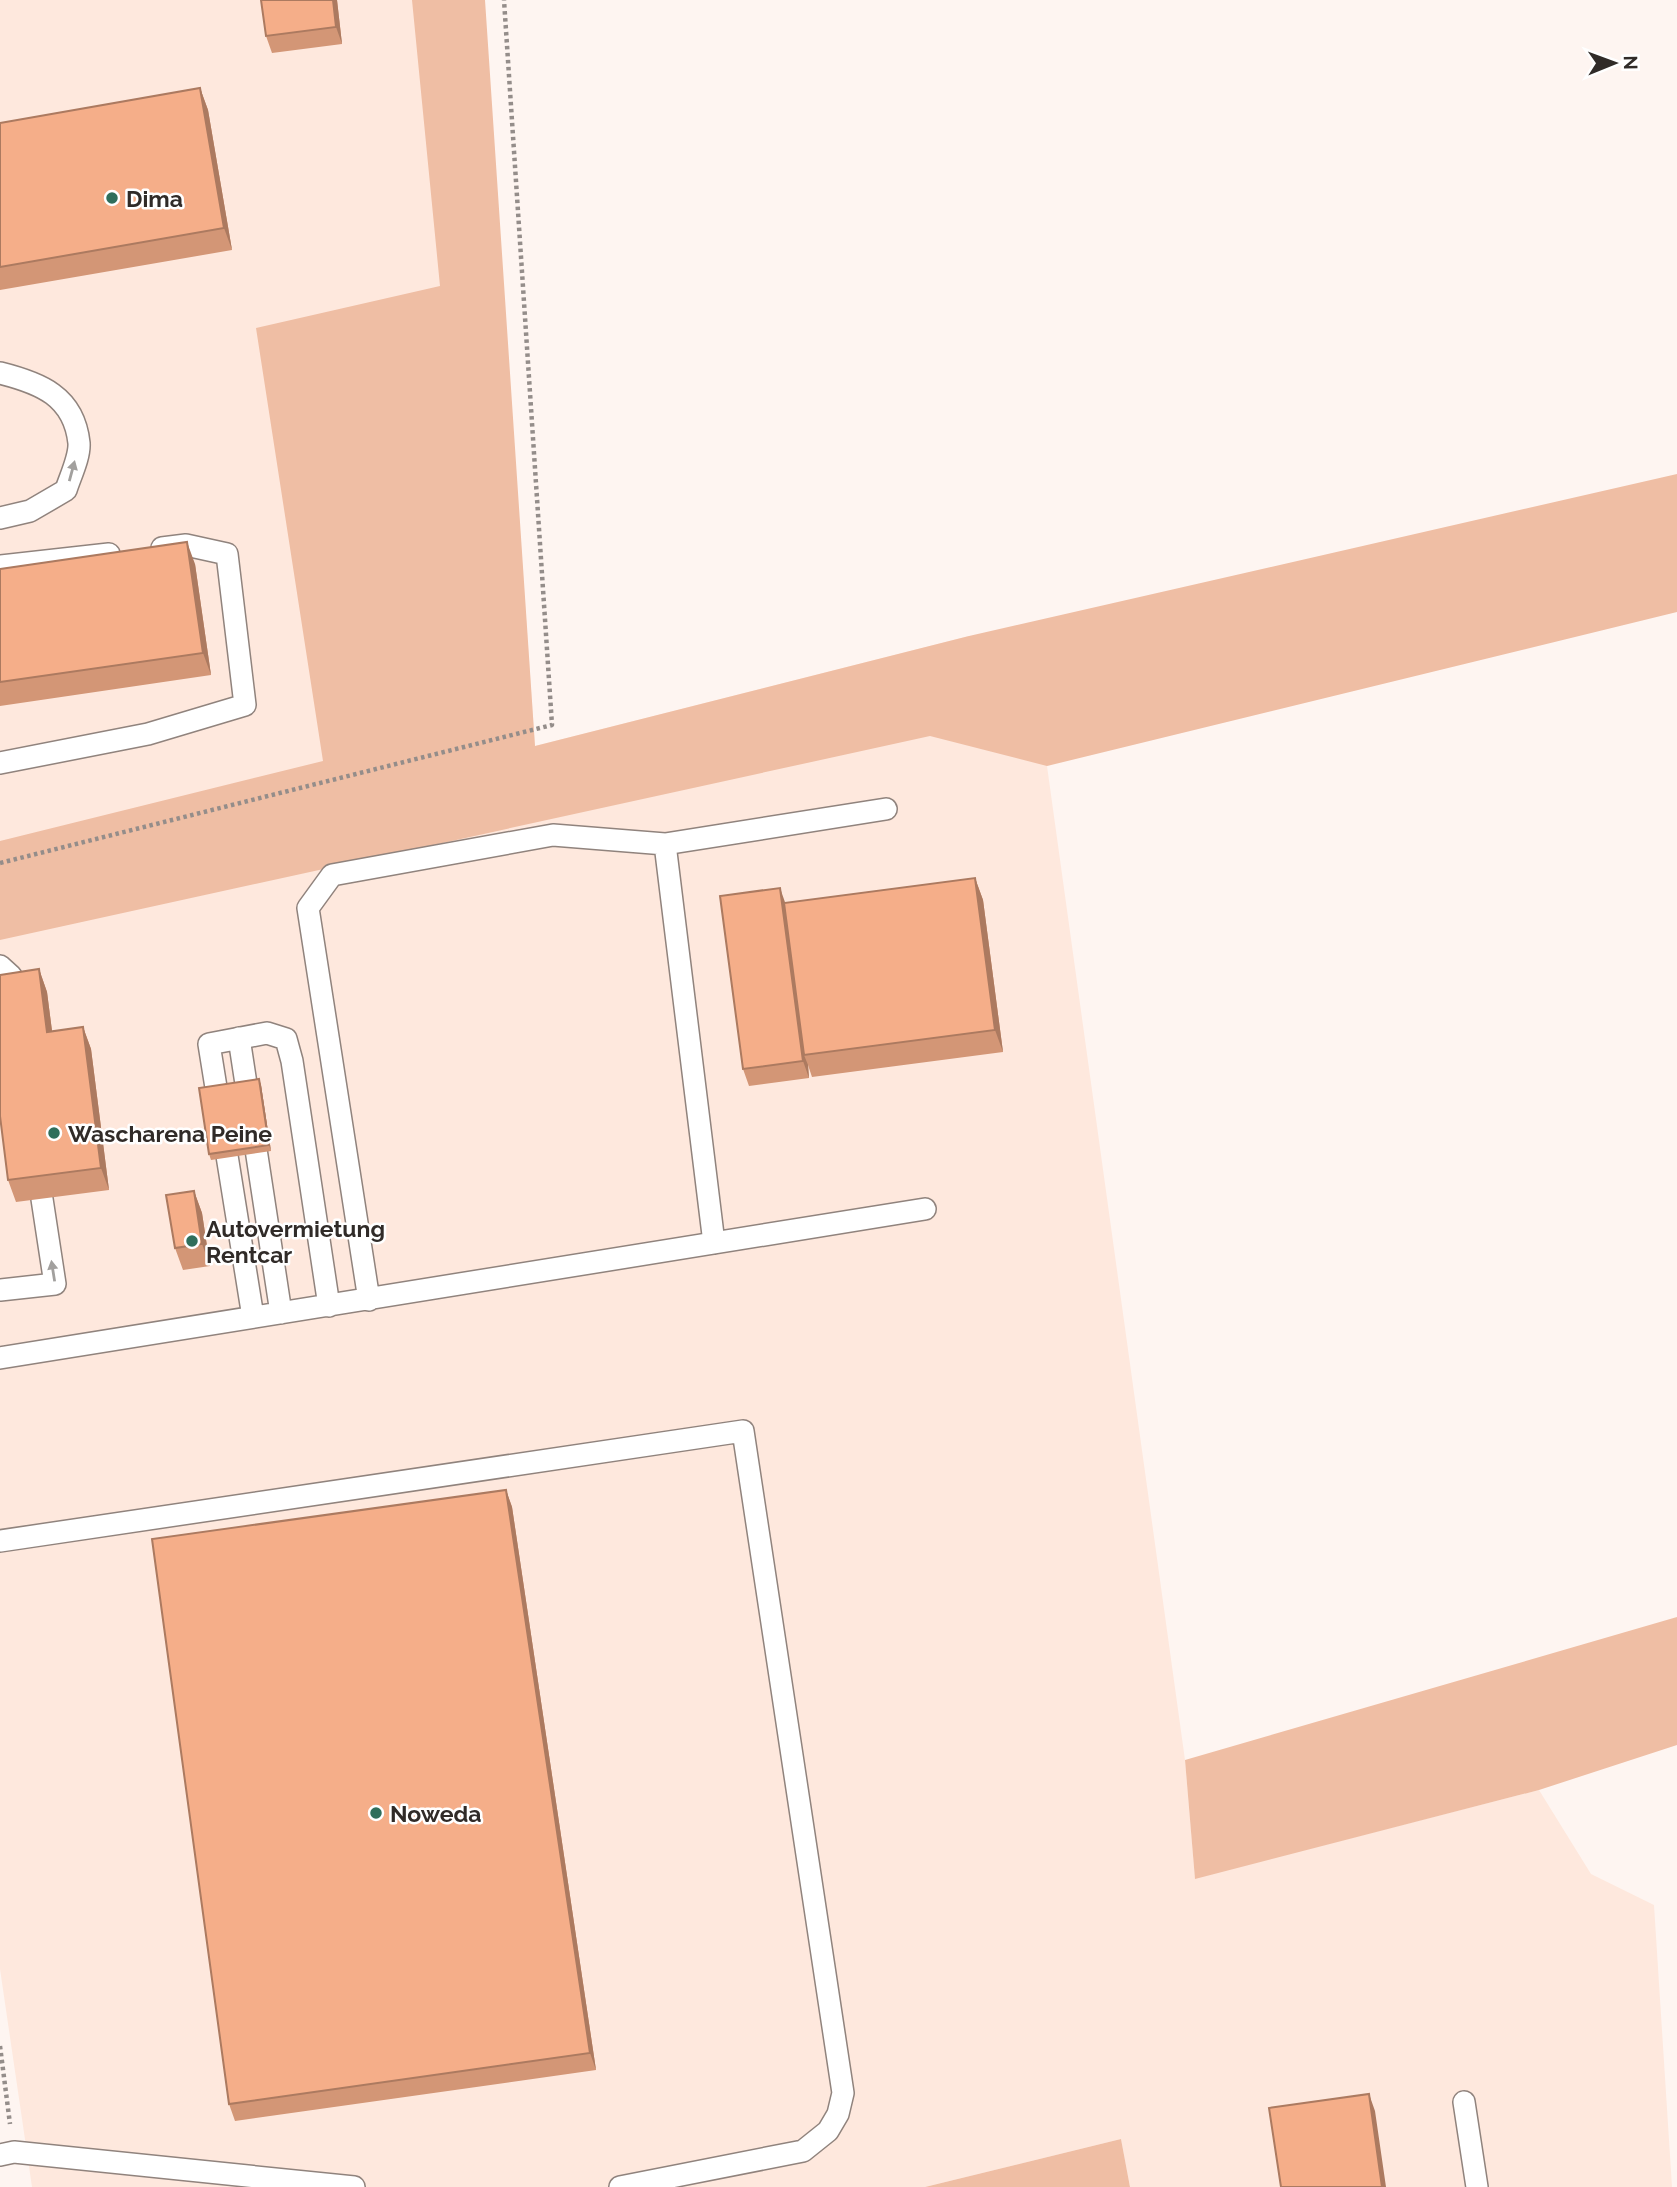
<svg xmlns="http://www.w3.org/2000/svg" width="1677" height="2187" viewBox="0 0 1677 2187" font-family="Raleway,sans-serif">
  <rect width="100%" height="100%" fill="#fef5f1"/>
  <path fill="#fee8dd" d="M0 0H483L535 746 969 636 1047 766 1185 1760 1195 1878 1539 1790 1591 1874 1654 1905 1672 2187H1130L1121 2139 925 2187H32L0 1969Z"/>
  <path fill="#efbea4" d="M412 0H485L535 746 969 636 1677 474V612L1047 766 930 736 0 940V841L323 761 256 328 440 286Z
    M1677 1617V1745L1539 1790 1195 1879 1185 1760Z
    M1121 2139 1130 2187H925Z"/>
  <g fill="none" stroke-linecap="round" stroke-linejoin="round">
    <g stroke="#90837d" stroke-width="24">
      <path id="lane" d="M0 373C40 383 74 396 79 443 80 457 70 477 66 490L30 511 0 518
        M0 566 109 554
        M0 763 148 734 245 705 227 554 186 545 162 548
        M0 966 11 976 14 996
        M239 1038 281 1313
        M714 1243 665 844 886 809
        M0 1290 55 1284 42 1199
        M369 1300 308 908 332 875 553 835 665 844
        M253 1317 209 1044 267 1033 286 1039 292 1061 329 1306
        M0 1358 925 1209
        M0 1541 743 1431 843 2093 838 2114 828 2131 803 2151 620 2187
        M1464 2102 1477 2187
        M0 2155 14 2152 354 2187"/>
    </g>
    <path stroke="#948d8a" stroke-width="4.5" stroke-dasharray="3.5 3.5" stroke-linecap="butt" d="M0 863 552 725 504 0
      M0 2046 10 2124"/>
    <use href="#lane" stroke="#fff" stroke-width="21"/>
  </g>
  <path fill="#d39676" d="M337 0 342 44 272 53 266 36Z
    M200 88 208 110 232 250 0 290V123Z
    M195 564 211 675 0 706V569Z
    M975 878 983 900 1003 1052 812 1077 808 1065 809 1078 749 1086 743 1069 785 903Z
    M39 969 47 992 52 1031 83 1027 91 1049 109 1190 16 1202 8 1180Z
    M259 1079 261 1085 271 1151 211 1160 209 1154Z
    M194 1191 202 1213 210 1266 183 1270 175 1248Z
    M506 1490 512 1507 596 2070 235 2121 229 2104Z"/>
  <path fill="#ac7a60" d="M333 0H337L342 44 336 27Z
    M200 88 208 110 232 250 224 228Z
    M187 542 195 564 211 675 203 653Z
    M975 878 983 900 1003 1052 995 1030Z
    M780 888 786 905 804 1055 808 1065 809 1078 803 1061Z
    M39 969 47 992 55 1054 47 1032Z
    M83 1027 91 1049 109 1190 101 1168Z
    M259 1079 261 1085 271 1151 269 1145Z
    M194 1191 202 1213 210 1266 202 1244Z
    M506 1490 512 1507 596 2070 590 2053Z
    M1369 2094 1375 2111 1386 2187H1382Z"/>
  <path fill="#f5ae89" stroke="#ac7a60" stroke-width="2" d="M261 0H333L336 27 266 36Z
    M200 88 224 228 0 267V123Z
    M187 542 203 653 0 682V569Z
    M975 878 995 1030 804 1055 784 903Z
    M780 888 803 1061 743 1069 720 896Z
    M39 969 47 1032 83 1027 101 1168 8 1180 0 1116V975Z
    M259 1079 269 1145 209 1154 199 1088Z
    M194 1191 202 1244 175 1248 166 1195Z
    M506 1490 590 2053 229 2104 152 1539Z
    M1369 2094 1382 2187H1281L1269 2108Z"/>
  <defs><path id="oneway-solid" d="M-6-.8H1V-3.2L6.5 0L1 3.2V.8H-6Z" transform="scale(1.75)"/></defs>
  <g fill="#a2a09e">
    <use href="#oneway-solid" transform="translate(72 471) rotate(-75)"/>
    <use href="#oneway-solid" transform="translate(53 1271) rotate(-99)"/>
  </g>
  <g fill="#2f6e5b" stroke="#fff" stroke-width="2.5">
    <circle cx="112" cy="198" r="7"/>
    <circle cx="54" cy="1133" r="7"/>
    <circle cx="192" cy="1241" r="7"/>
    <circle cx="376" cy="1813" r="7"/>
  </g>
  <g text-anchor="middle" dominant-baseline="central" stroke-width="5" stroke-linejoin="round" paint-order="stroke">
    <g font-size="23" font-weight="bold" fill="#302b28" stroke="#fff" text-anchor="start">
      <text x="126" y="198">Dima</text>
      <text x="68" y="1133">Wascharena Peine</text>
      <text x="206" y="1228">Autovermietung<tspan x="206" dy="26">Rentcar</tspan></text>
      <text x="390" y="1813">Noweda</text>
    </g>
  </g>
  <g transform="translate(1614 63) rotate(89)" stroke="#ffffff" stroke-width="5" paint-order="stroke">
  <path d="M0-5L12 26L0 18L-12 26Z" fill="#302b28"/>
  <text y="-10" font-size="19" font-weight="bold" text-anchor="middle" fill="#302b28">N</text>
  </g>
</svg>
